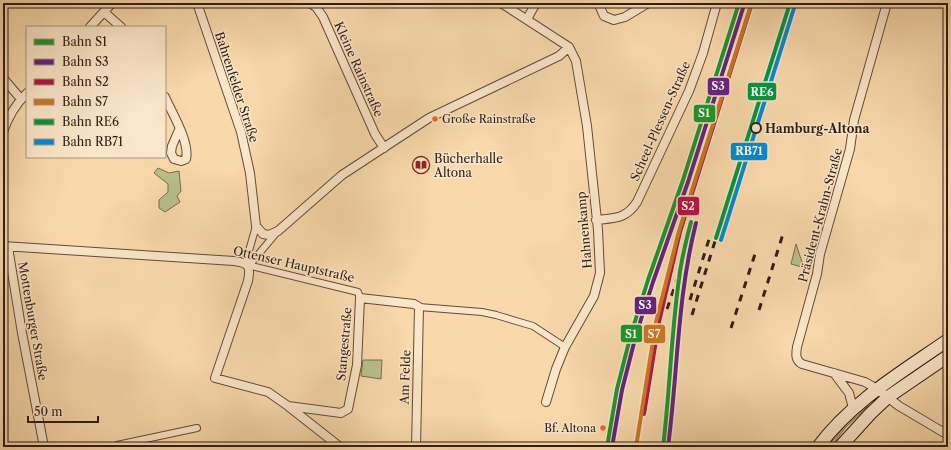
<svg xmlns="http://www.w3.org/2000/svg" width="951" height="450" viewBox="0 0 951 450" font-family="'Libre Caslon Text',serif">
  <rect width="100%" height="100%" fill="#f9d9ac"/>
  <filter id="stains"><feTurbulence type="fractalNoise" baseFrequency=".005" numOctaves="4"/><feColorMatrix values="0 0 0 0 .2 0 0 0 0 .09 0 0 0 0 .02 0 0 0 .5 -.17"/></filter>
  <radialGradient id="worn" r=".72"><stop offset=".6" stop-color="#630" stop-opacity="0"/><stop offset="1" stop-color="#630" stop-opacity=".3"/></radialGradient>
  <path fill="#b9c08d" stroke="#746e4f" d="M158 168 169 173 179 171 181 191 177 196 180 202 165 212 159 208V200L168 192V184L154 173Z
    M796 244 803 265 802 267 791 264Z
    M363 360H382L381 379 361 376Z
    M867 404 868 406 845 428 831 447H827L844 427Z"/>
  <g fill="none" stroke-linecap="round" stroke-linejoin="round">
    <g stroke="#614c38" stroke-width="8">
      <path id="pedestrian" d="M247 265 358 292 360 298
        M247 265 252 262 277 232
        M247 265V258L256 226
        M419 307 482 312 496 315 533 326 565 347
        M114 447 117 445 197 428"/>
    </g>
    <g stroke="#614c38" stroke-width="10">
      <path id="minor" d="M197 3 241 132 250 173 256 226 263 234 269 235 278 231 342 175 429 118 559 56 569 47
        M310 3 316 7 323 17 375 134 384 148
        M501 3 569 47 576 61 587 126 598 230 600 273 594 296 565 347 556 369 546 402
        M598 3 604 16 614 20 625 17 648 3
        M887 3 854 120 850 149 820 254 817 274 797 347C796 354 795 360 802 364L865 382 877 389 899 406 948 435
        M104 12 121 27
        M527 19 536 3
        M90 27 112 3
        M3 78 21 99
        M165 97C172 113 190 142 186 159L181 161 174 159 171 153 172 146 179 130
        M3 132C8 117 16 104 27 93
        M596 220C615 218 626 219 637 202L689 91 703 53 717 3
        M3 246 234 261C249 263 251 266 248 281L215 378 268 392 288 406 340 447
        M8 247 22 333 44 447
        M834 373 849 393 853 408
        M288 406 341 413 348 409 357 365 360 298 414 304 419 307 416 447"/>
    </g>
    <g stroke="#2e1d11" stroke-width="14">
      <path id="secondary" d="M818 447C852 401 902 372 948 340
        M840 447 870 414 888 397 948 356"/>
    </g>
    <use href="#pedestrian" stroke="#fbe6c9" stroke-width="6"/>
    <use href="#minor" stroke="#fbe6c9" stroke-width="8"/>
    <use href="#secondary" stroke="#fbe6c9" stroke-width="12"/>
    <path stroke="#2e1d11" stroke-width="3" stroke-dasharray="7 7" stroke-linecap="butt" d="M690 300 710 236
      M667 309 694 230
      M759 310 783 234
      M692 315 716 238
      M731 328 756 251"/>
    <g stroke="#fbe6c9" stroke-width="7">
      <path id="rail-1" d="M607 447 617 389 631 334 648 280 683 180 739 3
        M663 447C670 391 671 335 679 279 681 260 686 241 691 222"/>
    </g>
    <g stroke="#fbe6c9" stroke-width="7">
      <path id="rail-2" d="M612 447 622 390 636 335 653 282 688 182 744 5
        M668 447C678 371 677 298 696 223"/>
    </g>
    <g stroke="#fbe6c9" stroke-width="7">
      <path id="rail-3" d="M644 414 659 322 680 232 752 3"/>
    </g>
    <g stroke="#fbe6c9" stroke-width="7">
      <path id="rail-4" d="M636 447 656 322 679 231 751 5"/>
    </g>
    <g stroke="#fbe6c9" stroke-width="7">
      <path id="rail-5" d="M716 238 790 3"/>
    </g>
    <g stroke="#fbe6c9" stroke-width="7">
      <path id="rail-6" d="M721 240 795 5"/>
    </g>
    <use href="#rail-1" stroke="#1a962b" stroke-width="4"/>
    <use href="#rail-2" stroke="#622181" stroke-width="4"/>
    <use href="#rail-3" stroke="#b51143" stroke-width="4"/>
    <use href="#rail-4" stroke="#cc7720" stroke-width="4"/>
    <use href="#rail-5" stroke="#009641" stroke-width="4"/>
    <use href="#rail-6" stroke="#008bd2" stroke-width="4"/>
  </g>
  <defs>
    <g id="library-ring" transform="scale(0.9)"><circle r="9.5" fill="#fbe6c9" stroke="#8f2418" stroke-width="1.5"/><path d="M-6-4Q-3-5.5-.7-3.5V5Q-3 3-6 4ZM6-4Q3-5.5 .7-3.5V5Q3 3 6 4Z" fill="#8f2418"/></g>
  </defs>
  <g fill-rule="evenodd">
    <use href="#library-ring" x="421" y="165"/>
  </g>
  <g fill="#f26522" stroke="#fbe6c9" stroke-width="1.5">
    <circle cx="435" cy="119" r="3.5"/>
    <circle cx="603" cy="428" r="3.5"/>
  </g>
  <circle fill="#fbe6c9" stroke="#2e1d11" stroke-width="2" cx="756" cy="128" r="5"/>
  <g text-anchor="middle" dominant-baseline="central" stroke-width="3" stroke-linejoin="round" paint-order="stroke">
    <g font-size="11" fill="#2e1d11" stroke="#fbe6c9" text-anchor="start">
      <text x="442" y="119">Große Rainstraße</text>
      <text x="596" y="428" text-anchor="end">Bf. Altona</text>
    </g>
    <g font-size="12" fill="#2e1d11" stroke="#fbe6c9">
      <text transform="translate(359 69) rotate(66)">Kleine Rainstraße</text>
      <text transform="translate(237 87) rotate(72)">Bahrenfelder Straße</text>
      <text transform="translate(660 121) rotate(-66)">Scheel-Plessen-Straße</text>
      <text transform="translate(820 215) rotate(-75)">Präsident-Krahn-Straße</text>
      <text transform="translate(584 230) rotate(-95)">Hahnenkamp</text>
      <text transform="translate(294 264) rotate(13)">Ottenser Hauptstraße</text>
      <text transform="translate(33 321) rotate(80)">Mottenburger Straße</text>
      <text transform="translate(344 344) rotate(-85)">Stangestraße</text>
      <text transform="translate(405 377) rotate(-88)">Am Felde</text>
    </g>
    <g font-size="12" font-weight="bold" fill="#2e1d11" stroke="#fbe6c9" text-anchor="start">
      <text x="765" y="128">Hamburg-Altona</text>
    </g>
    <g font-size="12" fill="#2e1d11" stroke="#fbe6c9" text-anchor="start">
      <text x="434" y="158">Bücherhalle<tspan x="434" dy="14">Altona</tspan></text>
    </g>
  </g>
  <g stroke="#fbe6c9" stroke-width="1.5">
    <rect x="707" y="77" width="23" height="19" rx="4" fill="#622181"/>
    <rect x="747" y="82" width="30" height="19" rx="4" fill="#009641"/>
    <rect x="693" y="104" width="23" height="19" rx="4" fill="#1a962b"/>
    <rect x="730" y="142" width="38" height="19" rx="4" fill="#008bd2"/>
    <rect x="677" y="196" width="23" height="20" rx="4" fill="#b51143"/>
    <rect x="634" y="296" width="23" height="19" rx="4" fill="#622181"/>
    <rect x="620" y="324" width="23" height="19" rx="4" fill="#1a962b"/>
    <rect x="643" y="324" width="23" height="20" rx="4" fill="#cc7720"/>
  </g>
  <g font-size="11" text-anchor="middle" font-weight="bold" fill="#fff">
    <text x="718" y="90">S3</text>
    <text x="762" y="96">RE6</text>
    <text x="704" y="117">S1</text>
    <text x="749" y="155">RB71</text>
    <text x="688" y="210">S2</text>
    <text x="645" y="309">S3</text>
    <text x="631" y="338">S1</text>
    <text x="654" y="338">S7</text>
  </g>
  <rect width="951" height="450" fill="none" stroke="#f9d9ac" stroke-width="16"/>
  <rect x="4" y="4" width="943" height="442" fill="none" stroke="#2e1d11" stroke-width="2"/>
  <rect x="8" y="8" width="935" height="434" fill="none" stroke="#2e1d11"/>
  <rect x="26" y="26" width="140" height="132" fill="#fbe6c9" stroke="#a9967f"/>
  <rect x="34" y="39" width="20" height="6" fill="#1a962b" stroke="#a9967f"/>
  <text x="62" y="46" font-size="12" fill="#2e1d11">Bahn S1</text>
  <rect x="34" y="59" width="20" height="6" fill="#622181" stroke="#a9967f"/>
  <text x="62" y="66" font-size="12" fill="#2e1d11">Bahn S3</text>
  <rect x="34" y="79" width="20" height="6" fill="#b51143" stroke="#a9967f"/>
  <text x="62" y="86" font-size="12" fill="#2e1d11">Bahn S2</text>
  <rect x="34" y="99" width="20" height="6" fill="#cc7720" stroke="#a9967f"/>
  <text x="62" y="106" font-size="12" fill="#2e1d11">Bahn S7</text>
  <rect x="34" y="119" width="20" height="6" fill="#009641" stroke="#a9967f"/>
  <text x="62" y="126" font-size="12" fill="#2e1d11">Bahn RE6</text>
  <rect x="34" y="139" width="20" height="6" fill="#008bd2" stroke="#a9967f"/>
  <text x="62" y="146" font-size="12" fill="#2e1d11">Bahn RB71</text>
  <path d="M28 416v6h70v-6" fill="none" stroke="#2e1d11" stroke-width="2"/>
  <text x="34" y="416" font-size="12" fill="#2e1d11" stroke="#fbe6c9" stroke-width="3" paint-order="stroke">50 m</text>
  <rect width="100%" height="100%" filter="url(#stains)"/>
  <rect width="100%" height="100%" fill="url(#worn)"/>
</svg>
